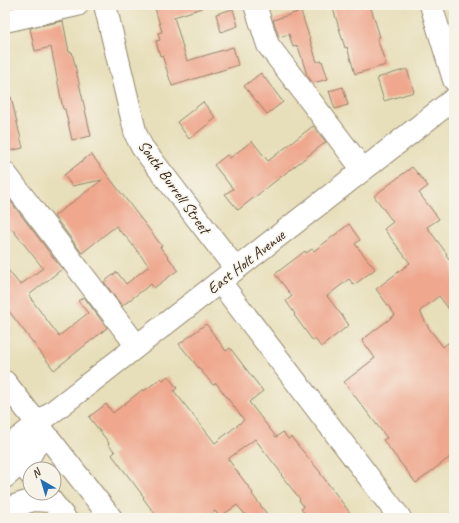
<svg xmlns="http://www.w3.org/2000/svg" width="459" height="523" viewBox="0 0 459 523" font-family="Caveat,sans-serif">
  <rect width="100%" height="100%" fill="#f7f3e8"/>
  <filter id="ink" filterUnits="userSpaceOnUse"><feTurbulence type="fractalNoise" baseFrequency=".025" numOctaves="2"/><feDisplacementMap in="SourceGraphic" scale="8" xChannelSelector="R" yChannelSelector="G"/><feConvolveMatrix kernelMatrix="1 2 1 2 8 2 1 2 1" color-interpolation-filters="sRGB"/></filter>
  <filter id="wash" filterUnits="userSpaceOnUse"><feTurbulence type="fractalNoise" baseFrequency=".012" numOctaves="4" result="noise"/><feDisplacementMap in="SourceGraphic" scale="16" xChannelSelector="R" yChannelSelector="G"/><feGaussianBlur stdDeviation="0.9" result="paint"/><feColorMatrix in="noise" values="0 0 0 0 0 0 0 0 0 0 0 0 0 0 0 0 0 1.4 0 .05"/><feComposite in="paint" operator="in"/></filter>
  <g filter="url(#wash)">
    <rect width="100%" height="100%" fill="#e7dfba"/>
    <g id="blocks">
      <path fill="#efa78e" d="M154 5H201L202 8 174 17 187 61 233 47 238 65 172 86 162 55 160 56 156 41 160 40 158 33 162 32Z
        M332 5H370L380 37 377 38 386 65 355 74 347 47 345 48Z
        M233 9 238 26 221 32 216 14Z
        M301 11 317 62 322 61 328 79 313 83 307 75 298 46 293 47 289 34 279 37 273 20Z
        M63 21 69 52H72L91 136 72 140 65 109H63L51 47 35 51 30 28Z
        M407 69 414 92 384 101 377 78Z
        M261 73 283 102 267 114 244 86Z
        M343 87 348 105 335 109 329 91Z
        M5 97H11L23 148 5 152Z
        M203 102 216 118 189 139 177 122Z
        M313 126 326 142 238 210 225 194 233 189 214 165 227 155 230 158 252 141 268 161Z
        M91 154 162 246 160 247 178 270 154 288 151 284 122 306 104 282 117 272 126 284 149 266 124 234 123 235 116 226 82 253 54 216 102 180 72 186 64 175Z
        M412 167 428 186 419 193 439 219 427 227 447 254 446 255 454 265V316L439 296 420 311 428 327 443 347 454 338V454L416 483 383 440 387 438 344 382 375 358 362 340 395 315 376 289 410 263 384 229 393 222 374 196Z
        M5 194 62 269 29 295 34 303 59 336 88 313 78 301 84 297 107 328 54 370 5 306V266L20 285 43 268 11 228 5 233Z
        M349 224 360 240 355 244 375 269 354 285 349 279 327 296 349 325 321 347 315 339 313 341 294 315 295 314 286 301 292 296 275 274 305 251 306 253 312 249 314 251Z
        M206 324 226 351 230 348 263 391 249 402 276 437 283 432 288 439 291 437 321 473H320L354 518H308L301 509 304 507 299 500 300 499 281 475 282 474 255 439 228 459 253 493 252 494 270 518H248L237 505 220 517 215 511 205 518H158L143 498 144 497 112 455 115 452 108 444 109 443 89 417 106 404 113 413 143 389 144 391 161 378 163 380 168 376 177 388 174 391 215 443 244 420 216 383 213 385 179 344Z"/>
    </g>
  </g>
  <g filter="url(#ink)">
    <use href="#blocks" fill-opacity="0" stroke="#91846c" stroke-width="1"/>
    <g fill="none" stroke-linecap="round" stroke-linejoin="round">
      <g stroke="#91846c" stroke-width="24">
        <path id="minor" d="M105 5 136 135 142 147 236 269
          M255 5 268 45 363 170
          M431 5 454 80
          M5 21 77 5
          M5 173 137 346
          M220 282 400 518
          M5 449 454 99
          M5 477 31 454 38 441 37 424"/>
      </g>
      <g stroke="#91846c" stroke-width="24">
        <path id="major" d="M5 382 111 518
          M5 442 30 474
          M45 493 65 518
          M5 509 33 500 51 501"/>
      </g>
      <use href="#minor" stroke="#fff" stroke-width="22"/>
      <use href="#major" stroke="#fff" stroke-width="22"/>
    </g>
  </g>
  <g text-anchor="middle" dominant-baseline="central" stroke-width="3" stroke-linejoin="round" paint-order="stroke">
    <g font-size="16" fill="#3b2a1e" stroke="#f7f3e8">
      <text transform="translate(174 187) rotate(54)">South Burrell Street</text>
      <text transform="translate(246 262) rotate(-38)">East Holt Avenue</text>
    </g>
  </g>
  <rect width="459" height="523" fill="none" stroke="#f7f3e8" stroke-width="20"/>
  <g transform="translate(42 481) rotate(322)"><circle r="19" fill="#f7f3e8" stroke="#aca397"/>
  <path d="M0-3L7 15L0 10L-7 15Z" fill="#1f6fb2"/>
  <text y="-6" font-size="11" font-weight="bold" text-anchor="middle" fill="#3b2a1e">N</text>
  </g>
</svg>
